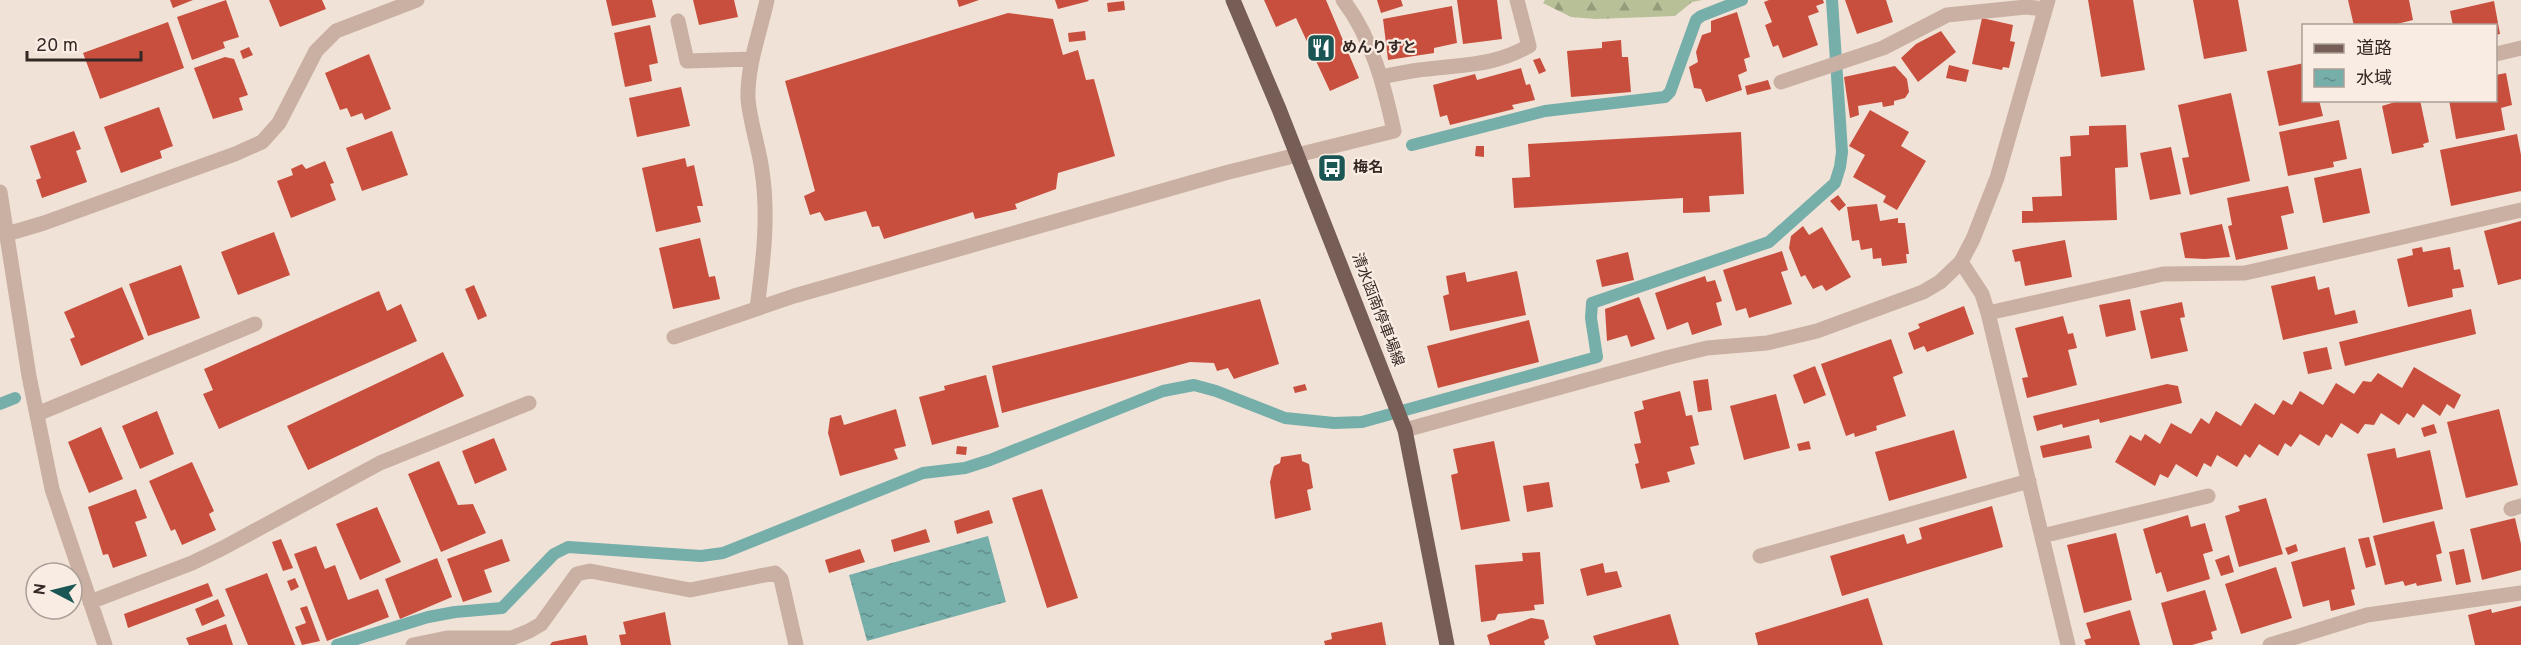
<svg xmlns="http://www.w3.org/2000/svg" width="2521" height="645" viewBox="0 0 2521 645" font-family="Overpass,'Noto Sans JP',sans-serif">
  <defs>
    <pattern id="forest-firs" width="22" height="20" patternUnits="userSpaceOnUse" patternTransform="scale(1.5)"><rect width="22" height="20" fill="#b7c097"/><path d="M5 1l3.5 6h-7zM16 11l3.5 6h-7z" fill="#969c7b"/></pattern>
    <pattern id="water-ripples" width="26" height="14" patternUnits="userSpaceOnUse" patternTransform="scale(1.5)"><rect width="26" height="14" fill="#76aeaa"/><path d="M2 4q2-2 4 0t4 0M15 11q2-2 4 0t4 0" fill="none" stroke="#628e8a"/></pattern>
  </defs>
  <rect width="100%" height="100%" fill="#f1e2d7"/>
  <path fill="url(#forest-firs)" d="M1545 0H1702L1692 2 1675 16 1596 19 1571 17 1543 3Z"/>
  <path fill="url(#water-ripples)" d="M988 536 1006 602 867 641 849 575Z"/>
  <g fill="none" stroke-linecap="round" stroke-linejoin="round">
    <path stroke="#76aeaa" stroke-width="12" d="M1412 145 1545 111 1665 97 1670 92 1696 20 1701 16 1742 0
      M0 404 15 398
      M337 645 428 617 455 612 502 608 554 554 568 547 701 556 723 553 923 473 965 468 990 460 1163 391 1194 385 1216 391 1285 418 1334 423 1362 422 1597 357 1591 318 1592 303 1769 242 1835 183 1840 167 1842 152 1832 0"/>
  </g>
  <path fill="#c84f3e" d="M170 0H193L173 8Z
    M226 0 239 37 223 42 225 48 192 60 177 17Z
    M269 0H322L326 9 280 27Z
    M606 0H652L656 17 612 26Z
    M693 0H734L738 17 699 25Z
    M957 0H979L959 7Z
    M1055 0H1088L1089 1 1058 9Z
    M1264 0H1326L1359 78 1330 91 1296 18 1276 27Z
    M1377 0H1401L1403 6 1381 13Z
    M1457 0H1497L1502 39 1463 44Z
    M1769 0H1823L1824 3 1816 6 1819 12 1808 16 1818 45 1783 58 1778 45 1773 47 1765 25 1772 22 1764 2Z
    M1845 0H1886L1893 22 1857 34Z
    M2088 0H2133L2145 70 2101 77Z
    M2193 0H2238L2247 51 2204 59Z
    M2348 0H2409L2413 20 2389 26H2354Z
    M1124 1 1125 10 1108 12 1107 3Z
    M2494 1 2500 34 2496 35V26H2453L2450 11Z
    M1452 6 1457 43 1434 48V53L1388 60 1383 19Z
    M1737 12 1750 57 1744 59 1747 71 1738 75 1742 90 1706 102 1701 89 1694 88 1689 67 1698 62 1696 52 1702 35 1711 32V21Z
    M1008 13 1053 19 1063 55 1078 50 1086 80 1094 79 1115 156 1058 173 1056 189 1015 204 1017 209 975 219 973 212 884 239 879 226 872 227 866 211 825 221 820 212 810 215 804 196 815 191 785 81Z
    M1982 18 2013 25 2010 41 2015 42 2009 68 2003 67 2002 70 1972 64Z
    M168 22 184 68 100 99 83 53Z
    M650 25 658 63 649 65 652 81 625 87 614 33Z
    M1085 31 1086 40 1069 42 1068 33Z
    M1941 31 1956 52 1918 82 1901 58 1916 44Z
    M1621 40 1622 57H1628L1631 92 1571 97 1567 51 1602 48V42Z
    M249 47 253 55 243 59 240 51Z
    M369 54 391 109 365 120 362 113 351 117 347 108 340 110 325 73Z
    M225 57 234 59 248 95 239 98 243 110 213 119 194 68Z
    M1540 58 1546 71 1539 74 1533 60Z
    M2304 63V100H2319L2323 116 2279 126 2267 71Z
    M1949 65 1969 70 1966 82 1946 78Z
    M1895 66 1907 79 1909 92 1905 98 1894 101V105L1883 107 1882 102 1858 106 1859 115 1850 118 1844 77Z
    M1521 68 1526 85 1530 84 1535 100 1512 105 1514 109 1450 125 1447 115 1440 117 1433 85 1475 74 1477 80Z
    M2506 73 2512 105 2501 108 2505 130 2456 139 2449 100H2496V75Z
    M1768 80 1771 89 1747 95 1745 86Z
    M681 87 690 126 637 137 629 98Z
    M2231 93 2250 181 2190 195 2182 158 2189 157 2178 105Z
    M2402 100H2420L2429 142 2423 144 2424 147 2392 154 2382 106Z
    M159 107 173 146 160 151 162 158 121 173 104 127Z
    M1870 110 1909 132 1901 146 1926 161 1897 210 1883 202 1886 196 1853 177 1865 155 1849 146Z
    M2339 120 2347 159 2333 162 2334 167 2288 176 2279 132Z
    M2126 125 2128 167 2115 168 2117 220 2022 223V211H2033L2032 197 2062 196 2060 157 2071 156 2070 136 2089 135V126Z
    M74 131 81 149 76 151 87 182 42 198 36 180 41 178 30 146Z
    M392 131 408 175 362 191 346 148Z
    M1741 132 1744 194 1709 196 1710 212 1683 213V198L1514 208 1512 178 1530 177 1528 144Z
    M2517 134 2521 155V191L2451 206 2440 150Z
    M1476 146H1484V157L1475 156Z
    M2171 147 2181 194 2150 200 2140 153Z
    M685 158 687 167 694 165 703 206H697L701 222 656 232 642 168Z
    M325 161 334 183 330 184 336 200 291 218 277 181 293 175 291 169 302 164 306 169Z
    M2361 168 2370 213 2323 223 2314 178Z
    M2288 186 2294 213 2281 216 2288 249 2236 260 2228 226 2232 225 2227 198Z
    M1838 195 1846 205 1839 211 1830 201Z
    M1877 204 1880 221 1898 218V223H1905L1909 254H1906L1907 263 1882 266 1881 258 1873 259 1872 248 1861 250 1859 240 1852 241 1847 207Z
    M2521 221V279L2498 285 2484 231Z
    M2222 224 2230 257 2205 259 2185 258 2180 233Z
    M1803 226 1809 235 1822 227 1851 277 1826 291 1822 285 1813 289 1805 275 1801 277 1789 248 1791 236Z
    M274 232 290 275 238 295 221 252Z
    M700 238 709 277 715 276 720 299 673 309 659 248Z
    M2065 240 2072 277 2025 286 2020 261 2015 262 2012 250Z
    M2422 247 2423 252 2450 247 2454 270 2460 269 2464 287 2452 289 2453 297 2408 307 2397 259 2413 255 2412 249Z
    M1782 251 1788 270 1781 272 1792 304 1749 318 1746 308 1736 311 1723 270Z
    M1628 252 1634 280 1602 287 1596 260Z
    M181 265 200 318 148 336 129 284Z
    M1517 271 1526 315 1450 331 1443 296 1449 294 1446 276 1465 272 1467 282Z
    M1705 276 1707 282 1715 280 1722 301 1716 303 1722 325 1692 335 1688 322 1667 330 1655 293Z
    M2315 276 2318 290 2329 287 2335 315 2355 310 2358 323 2283 340 2271 286Z
    M474 285 487 316 478 320 465 289Z
    M122 287 144 339 81 366 70 339 75 337 64 312Z
    M379 291 387 311 401 304 417 341 219 429 203 394 213 390 204 369Z
    M1639 297 1655 339 1631 347 1627 335 1607 341 1605 309Z
    M1260 299 1279 364 1234 379 1228 368 1217 371 1214 363 1190 362 1002 413 992 366Z
    M2130 299 2136 330 2106 337 2099 305Z
    M2182 302 2185 317 2180 318 2188 351 2151 359 2140 311Z
    M1964 306 1974 334 1927 352 1924 346 1914 350 1908 333 1920 328 1918 324Z
    M2471 309 2476 334 2345 366 2339 342Z
    M2063 316 2068 334 2073 333 2077 348 2068 350 2077 385 2027 398 2022 378 2028 377 2015 328Z
    M1529 320 1539 362 1438 388 1427 346Z
    M1891 339 1903 373 1893 377 1906 416 1876 426 1877 430 1855 437 1854 433 1846 436 1821 364Z
    M2327 347 2332 369 2308 374 2303 352Z
    M443 352 464 396 308 470 287 426Z
    M1815 366 1826 395 1804 404 1793 375Z
    M2414 367 2461 395 2454 409 2447 404 2440 416 2423 404 2414 418 2407 413 2399 425 2381 413 2374 425 2365 424 2358 434 2341 423 2332 438 2326 434 2319 446 2300 434 2291 447 2285 443 2278 456 2259 444 2250 458 2245 454 2237 467 2217 455 2211 467 2204 463 2197 477 2176 464 2168 478 2160 474 2155 486 2115 462 2130 435 2141 441 2145 434 2160 444 2171 423 2191 434 2201 418 2209 424 2216 411 2241 426 2255 403 2274 415 2283 400 2292 405 2300 391 2323 405 2336 383 2354 394 2363 381 2371 382 2378 373 2402 388Z
    M986 375 999 427 932 445 919 397 945 390 944 386Z
    M1708 379 1712 410 1698 412 1693 381Z
    M1305 384 1307 390 1295 393 1293 387Z
    M2167 384 2178 386 2182 403 2100 423 2099 419 2063 428 2062 424 2037 431 2033 416Z
    M1680 391 1686 416 1692 415 1699 445 1690 447 1695 464 1667 472 1670 482 1641 489 1635 464 1639 463 1634 444 1641 443 1634 412 1644 409 1642 401Z
    M1776 394 1790 448 1744 460 1730 406Z
    M896 409 906 446 894 449 898 459 840 476 828 433 830 418 841 415 844 425Z
    M2499 409 2518 485 2466 498 2447 422Z
    M157 411 174 454 140 469 122 426Z
    M2434 424 2437 433 2424 437 2421 428Z
    M101 427 123 479 89 493 68 442Z
    M1954 430 1967 478 1889 501 1875 452Z
    M2089 435 2092 448 2043 458 2040 446Z
    M494 438 507 470 475 484 462 451Z
    M1494 441 1510 521 1461 530 1451 475 1458 473 1453 449Z
    M1809 441 1811 449 1799 451 1797 444Z
    M957 446 967 447 966 455 956 454Z
    M2395 448 2397 458 2430 450 2443 509 2383 523 2367 454Z
    M1301 454 1302 461 1309 464 1313 488 1307 490 1311 510 1275 519 1270 482 1274 466 1280 463 1281 457Z
    M439 461 458 505 473 504 486 533 441 552 408 474Z
    M192 462 214 511 209 514 216 530 182 545 175 529 171 531 149 481Z
    M1549 482 1553 507 1527 512 1523 486Z
    M136 489 147 518 135 522 147 556 113 568 108 554 103 555 88 507Z
    M1042 489 1078 598 1047 608 1012 498Z
    M2266 498 2283 554 2239 567 2225 516 2240 511 2238 506Z
    M1992 506 2003 547 1842 596 1830 556 1904 534 1907 544 1922 539 1919 528Z
    M377 507 401 562 360 580 336 524Z
    M989 510 993 523 957 534 954 521Z
    M2188 515 2191 527 2205 523 2213 551 2203 554 2210 579 2167 592 2161 572 2156 574 2143 529Z
    M2515 518 2521 544V570L2482 580 2470 529Z
    M2434 521 2442 553 2436 555 2442 581 2417 586 2416 583 2405 586 2403 581 2385 585 2373 536Z
    M926 529 930 542 894 552 891 540Z
    M2116 533 2132 600 2084 613 2067 545Z
    M2369 537 2376 565 2366 568 2358 539Z
    M281 539 293 568 283 571 272 542Z
    M502 539 510 561 484 570 492 592 463 602 447 559Z
    M2296 544 2298 551 2288 555 2285 548Z
    M316 546 325 569 335 565 348 600 378 589 389 617 327 641 294 554Z
    M2345 547 2355 589 2351 590 2355 605 2331 611 2329 600 2303 607 2291 562Z
    M860 549 865 562 829 573 825 560Z
    M2464 549 2471 582 2456 585 2449 552Z
    M1540 552 1544 604 1534 605 1535 610 1498 614 1495 620 1481 622 1475 565 1523 561 1522 553Z
    M2229 555 2234 572 2221 576 2215 560Z
    M437 558 452 597 400 619 385 579Z
    M1603 563 1605 573 1617 571 1622 587 1587 596 1580 569Z
    M2276 567 2292 618 2241 634 2225 584Z
    M267 573 295 645H248L225 589Z
    M295 578 299 587 291 591 287 581Z
    M208 583 213 596 128 628 124 614Z
    M2205 590 2217 630 2211 632 2213 639 2192 645H2173L2161 603Z
    M1868 598 1883 645H1758L1755 633Z
    M218 599 225 616 202 626 195 609Z
    M307 606 320 641 302 645 295 627 306 623 300 608Z
    M2521 606V645H2475L2468 615 2491 609 2492 613Z
    M2130 610 2140 645H2086L2084 640 2091 638 2086 623Z
    M665 612 671 645H621L619 635 626 634 623 622Z
    M1670 614 1679 645H1596L1593 636Z
    M1531 618 1544 620 1549 638 1544 641 1545 645H1490L1487 635Z
    M1382 622 1386 645H1325L1324 641 1332 639 1331 633Z
    M226 624 233 645H189L186 638Z
    M586 635 588 645H550L552 642Z"/>
  <g fill="none" stroke-linecap="round" stroke-linejoin="round">
    <path stroke="#c9b0a3" stroke-width="15" d="M678 21 687 61 752 59
      M2496 54 2521 48
      M1381 77C1397 74 1412 70 1428 69 1467 64 1493 66 1529 46L1517 0
      M1781 82 1883 48 1947 15 2026 7 2045 9
      M0 192 29 376 52 489 105 645
      M7 234 44 223 235 154 262 142 279 123 316 51 336 31 417 0
      M1961 262 1982 294 1988 313 2068 645
      M757 308C763 263 769 217 762 171 759 147 750 123 748 99 747 65 760 33 767 0
      M1988 313 2163 274 2245 273 2521 210
      M674 337 794 296 1225 173 1394 131C1384 85 1372 38 1343 0
      M37 414 255 324
      M1405 430 1670 357 1707 348 1767 343 1817 331 1923 292 1940 282 1961 262 1973 239 1997 178 2048 0
      M2511 509 2521 506
      M2042 536 2208 496
      M1760 556 2029 481
      M90 602 192 563 223 548 380 463 529 403
      M413 645 447 638H512L529 631 541 624 577 574 590 571 690 590 775 573 781 579 796 645
      M2270 645 2367 615 2521 593"/>
    <path stroke="#765d56" stroke-width="15" d="M1233 0 1279 109 1405 430 1447 645"/>
  </g>
  <defs>
    <g id="restaurant-square" transform="scale(1.5)"><rect x="-9" y="-9" width="18" height="18" rx="4" fill="#1a5653" stroke="#f9ece3"/><path d="M-5-6h1v4h1v-4h1v4h1v-4h1v5L-1.5 .5V6h-2V.5L-5-1ZM5-6V6H3V1.5H1.5Q1.5-4 5-6Z" fill="#fff"/></g>
    <g id="bus-square" transform="scale(1.5)"><rect x="-9" y="-9" width="18" height="18" rx="4" fill="#1a5653" stroke="#f9ece3"/><path d="M-5-6H5V4H4V6H2V4H-2V6H-4V4H-5ZM-3.5-4V0h7V-4ZM-3.5 1.2v1.5H-2V1.2ZM2 1.2v1.5H3.5V1.2Z" fill="#fff"/></g>
  </defs>
  <g fill-rule="evenodd">
    <use href="#restaurant-square" x="1321" y="48"/>
    <use href="#bus-square" x="1332" y="168"/>
  </g>
  <g text-anchor="middle" dominant-baseline="central" stroke-width="4.5" stroke-linejoin="round" paint-order="stroke">
    <g font-size="15" font-weight="bold" fill="#342825" stroke="#f9ece3" text-anchor="start">
      <text x="1342" y="48">めんりすと</text>
      <text x="1353" y="168">梅名</text>
    </g>
    <g font-size="15" fill="#342825" stroke="#f9ece3">
      <text transform="translate(1377 310) rotate(69)">清水函南停車場線</text>
    </g>
  </g>
  <rect x="2302" y="24" width="195" height="78" fill="#f9ece3" stroke="#aa9e97" stroke-width="1.5"/>
  <rect x="2314" y="44" width="30" height="9" fill="#765d56" stroke="#aa9e97" stroke-width="1.5"/>
  <text x="2356" y="54" font-size="18" fill="#342825">道路</text>
  <rect x="2314" y="69" width="30" height="18" fill="url(#water-ripples)" stroke="#aa9e97" stroke-width="1.5"/>
  <text x="2356" y="84" font-size="18" fill="#342825">水域</text>
  <g transform="translate(54 591) rotate(277)"><circle r="28" fill="#f9ece3" stroke="#aa9e97" stroke-width="1.5"/>
  <path d="M0-4.5L10 22L0 15L-10 22Z" fill="#1a5653"/>
  <text y="-9" font-size="16" font-weight="bold" text-anchor="middle" fill="#342825">N</text>
  </g>
  <path d="M27 51v9h114v-9" fill="none" stroke="#342825" stroke-width="3"/>
  <text x="36" y="51" font-size="18" fill="#342825" stroke="#f9ece3" stroke-width="4.5" paint-order="stroke">20 m</text>
</svg>
